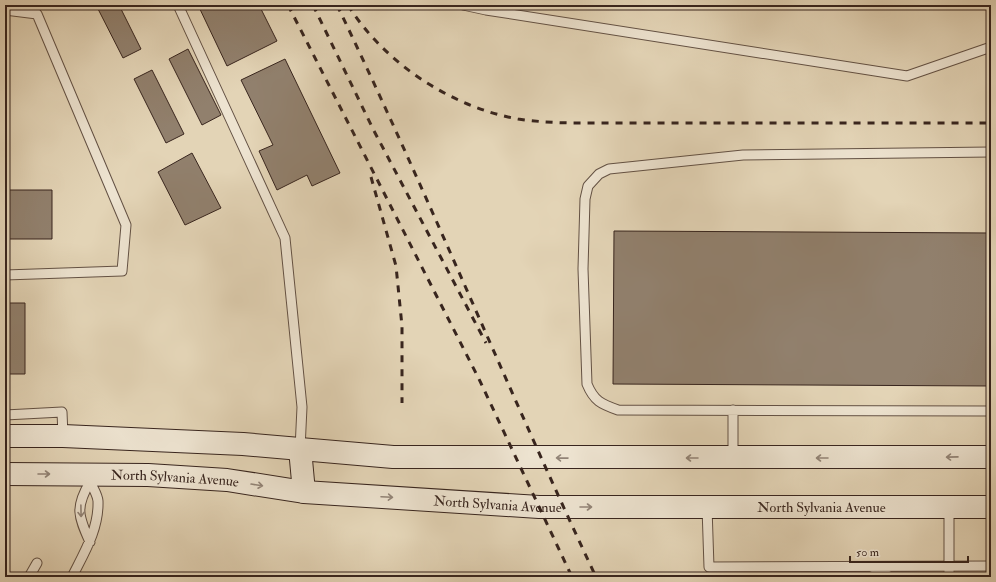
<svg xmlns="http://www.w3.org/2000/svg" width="996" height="582" viewBox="0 0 996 582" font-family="'IM FELL Double Pica',serif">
  <rect width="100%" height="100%" fill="#e3d4b6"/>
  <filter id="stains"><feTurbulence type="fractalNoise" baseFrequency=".005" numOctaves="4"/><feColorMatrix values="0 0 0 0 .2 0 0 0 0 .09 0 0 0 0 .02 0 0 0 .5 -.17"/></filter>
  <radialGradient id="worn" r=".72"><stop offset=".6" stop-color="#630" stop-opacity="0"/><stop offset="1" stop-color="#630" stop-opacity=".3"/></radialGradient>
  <path fill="#91806d" stroke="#38251e" d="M96 5H119L141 49 123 58Z
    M198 5H259L277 41 227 66Z
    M188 49 221 115 202 125 169 59Z
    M285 59 340 173 312 186 307 175 277 190 259 151 273 145 241 80Z
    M152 70 184 134 166 143 134 79Z
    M192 153 221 208 185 225 158 172Z
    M5 190H52V239H5Z
    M614 231 991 233V386L613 384Z
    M5 303H25V374H5Z"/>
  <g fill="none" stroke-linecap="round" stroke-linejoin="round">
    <g stroke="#635144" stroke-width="11">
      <path id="service" d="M178 5 285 238 302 407 300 449
        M463 5 486 10 907 76 991 47
        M5 10 37 14 126 225 122 271 5 275
        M991 152 743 155 609 169 599 174 588 186 585 199 583 269 587 384C594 401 601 404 618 410L991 411
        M5 415 62 412 63 436
        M733 457V410
        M90 482C75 507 78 516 90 542
        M707 507 709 567 991 566
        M29 577 37 563
        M72 577C84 553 99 529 98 501 97 491 89 485 90 475
        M870 577 889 567
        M949 577V507"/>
    </g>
    <g stroke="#38251e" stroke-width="24">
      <g id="secondary">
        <path d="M5 436H63L243 444 393 457H991"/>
        <path d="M300 449 304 492"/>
        <path id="s1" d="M5 474 148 475 227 480 304 492 539 507H991"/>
      </g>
    </g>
    <use href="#service" stroke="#ede3d0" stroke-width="9"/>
    <use href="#secondary" stroke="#ede3d0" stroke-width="22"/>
    <path stroke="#38251e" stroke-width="3" stroke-dasharray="7 7" stroke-linecap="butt" d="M288 5 479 379 572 577
      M313 5 373 129 486 343
      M337 5C428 194 507 388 596 577
      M348 5C384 63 451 107 518 119 539 122 559 123 579 123H991
      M371 177 396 266 402 326V403"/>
  </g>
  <defs><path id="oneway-shaft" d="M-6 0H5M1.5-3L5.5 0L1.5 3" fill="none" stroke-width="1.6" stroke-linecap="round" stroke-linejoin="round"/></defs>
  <g stroke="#928477">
    <use href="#oneway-shaft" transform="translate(952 457) rotate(179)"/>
    <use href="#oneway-shaft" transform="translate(562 458) rotate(-179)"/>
    <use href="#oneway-shaft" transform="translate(692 458) rotate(180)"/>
    <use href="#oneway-shaft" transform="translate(822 458) rotate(180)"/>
    <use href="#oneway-shaft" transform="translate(44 474)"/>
    <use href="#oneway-shaft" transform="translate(257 485) rotate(9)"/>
    <use href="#oneway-shaft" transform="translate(387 497) rotate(3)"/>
    <use href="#oneway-shaft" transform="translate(586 507)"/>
    <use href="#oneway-shaft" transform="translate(81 511) rotate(89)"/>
  </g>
  <g text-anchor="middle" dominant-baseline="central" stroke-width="3" stroke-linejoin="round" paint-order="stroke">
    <g font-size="14" fill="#38251e" stroke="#ede3d0">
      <text stroke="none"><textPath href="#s1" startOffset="170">North Sylvania Avenue</textPath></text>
      <text stroke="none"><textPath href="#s1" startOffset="494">North Sylvania Avenue</textPath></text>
      <text stroke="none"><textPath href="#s1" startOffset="818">North Sylvania Avenue</textPath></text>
    </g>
  </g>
  <rect width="996" height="582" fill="none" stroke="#e3d4b6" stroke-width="20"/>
  <rect x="6" y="6" width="984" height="570" fill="none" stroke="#38251e" stroke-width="2"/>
  <rect x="10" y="10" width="976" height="562" fill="none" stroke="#38251e"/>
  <path d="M850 556v6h118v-6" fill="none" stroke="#38251e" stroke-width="2"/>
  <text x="856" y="556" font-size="12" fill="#38251e" stroke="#ede3d0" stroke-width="3" paint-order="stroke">50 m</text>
  <rect width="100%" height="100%" filter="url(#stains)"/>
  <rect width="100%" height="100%" fill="url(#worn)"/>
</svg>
